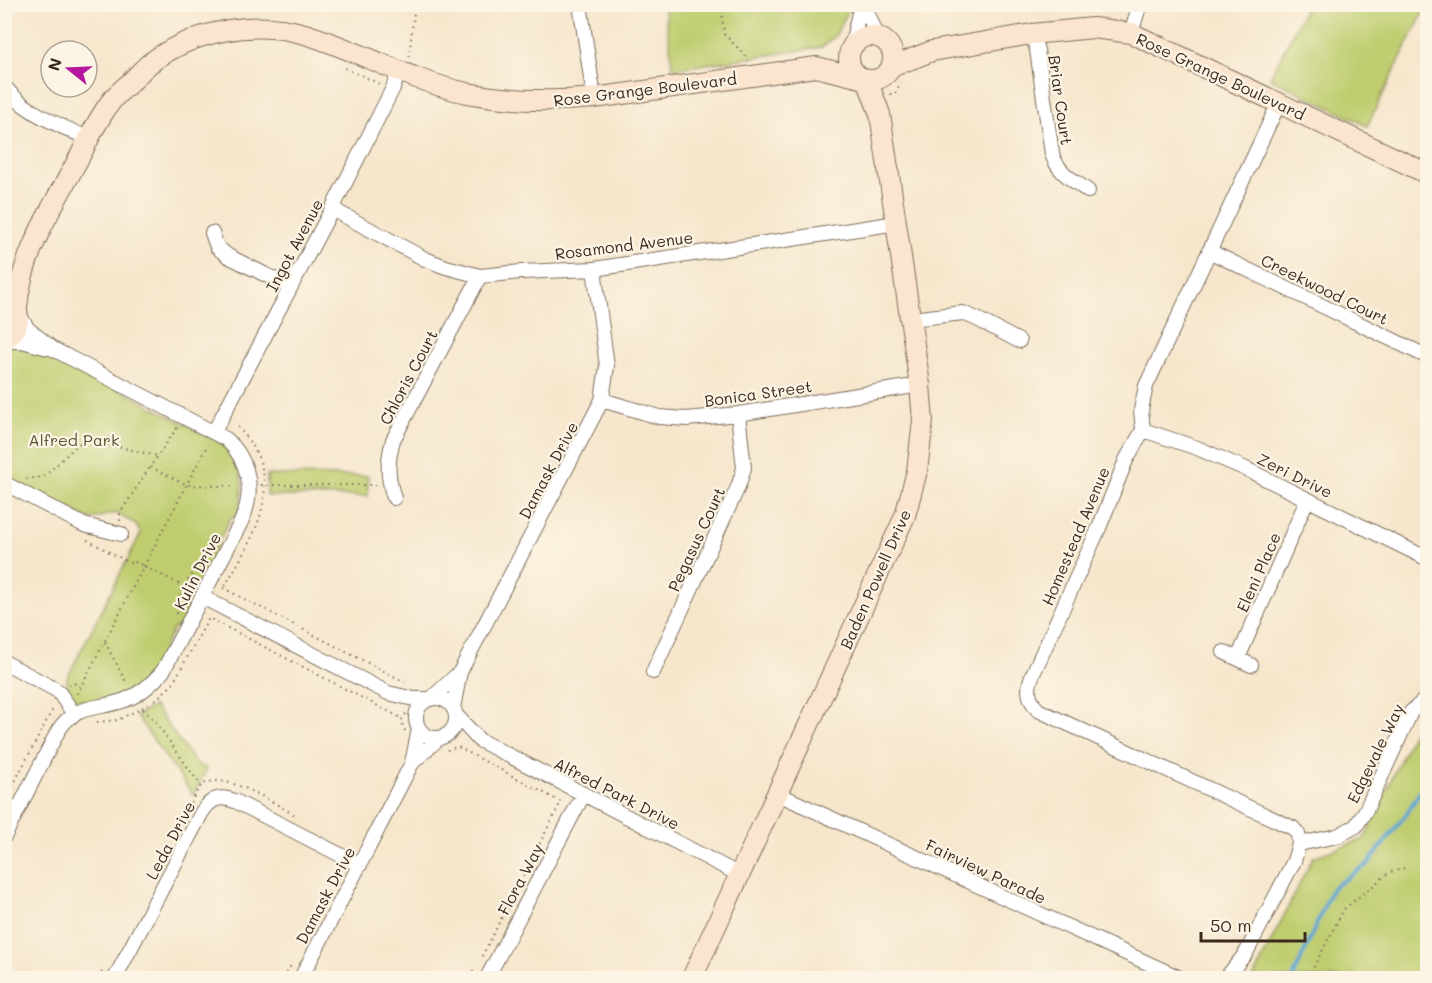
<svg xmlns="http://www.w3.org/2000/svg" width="1432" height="983" viewBox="0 0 1432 983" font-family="Mali,sans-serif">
  <rect width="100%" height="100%" fill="#fcf5e5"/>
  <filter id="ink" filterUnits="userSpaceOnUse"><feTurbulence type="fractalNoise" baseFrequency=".0167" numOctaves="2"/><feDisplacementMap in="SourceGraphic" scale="12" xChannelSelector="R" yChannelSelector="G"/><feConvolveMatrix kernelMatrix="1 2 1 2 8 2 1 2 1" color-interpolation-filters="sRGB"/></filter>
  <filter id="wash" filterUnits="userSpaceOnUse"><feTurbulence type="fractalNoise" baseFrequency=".008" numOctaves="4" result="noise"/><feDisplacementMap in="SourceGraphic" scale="24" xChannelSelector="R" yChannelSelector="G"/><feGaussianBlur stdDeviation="1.35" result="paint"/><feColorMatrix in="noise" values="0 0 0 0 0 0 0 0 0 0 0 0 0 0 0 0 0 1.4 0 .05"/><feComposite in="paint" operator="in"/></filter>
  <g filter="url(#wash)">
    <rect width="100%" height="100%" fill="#f6e6cc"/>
    <path fill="#bfcd6f" stroke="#7d7c46" stroke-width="1.5" d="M849 5V9L835 36 822 47 674 69 673 67 664 5Z
      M1307 5H1427L1367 126 1270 78Z
      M4 347H30L68 362 221 443C243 468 246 484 238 515L231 517 215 549 216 557 180 626 174 628 164 647 165 654C159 665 152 675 142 684 126 697 81 711 67 692V678L141 533 134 523 115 513 89 520 5 477Z
      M267 475 368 476V496H267Z
      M154 706 195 763 207 769 193 795 136 716Z
      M1427 714 1426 978H1253L1313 857 1364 839 1420 717Z"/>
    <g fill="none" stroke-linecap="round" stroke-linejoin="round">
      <path stroke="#5ca3d2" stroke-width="4" d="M1293 978 1332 888 1368 864 1407 813 1428 778"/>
    </g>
  </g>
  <g filter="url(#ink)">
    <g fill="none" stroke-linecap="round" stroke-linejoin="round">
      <g stroke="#7c6c5b" stroke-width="16">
        <path id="street" d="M580 4 594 98
          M864 4 878 38
          M1131 33 1140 4
          M1032 34 1037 50 1052 154C1058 173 1073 180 1088 191
          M851 48 861 4
          M4 86C25 113 60 125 89 139
          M1279 103 1146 386 1141 410 1143 430 1126 460 1099 528 1032 676C1027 689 1028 699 1038 710L1293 828 1298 834 1299 844
          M332 209 425 259 446 267 480 276 521 272 594 269 897 223
          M212 233 217 247 228 256 290 287
          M1209 251 1428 357
          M911 319 963 313 977 319 1019 341
          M4 341H22L48 348
          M602 400 659 417 687 419 738 414 920 385
          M1143 430 1197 448 1246 469 1428 559
          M214 432 332 209 393 88 399 72
          M4 483 84 525 121 534
          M394 498C387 476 387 462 393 440L480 276
          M202 597 388 693 414 699H428
          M1224 652 1251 665
          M1238 658 1307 500
          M4 662 58 691 74 714
          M653 672 738 487 744 468 738 414
          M432 698 460 672 602 400 607 366 594 269
          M416 718a20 20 0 1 1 40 0a20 20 0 1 1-40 0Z
          M453 708 460 672
          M456 715 479 740 740 875
          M412 763 439 738
          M778 794 1180 978
          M4 837 58 731C75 703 99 710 125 700 141 694 152 684 163 671L241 522C255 492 250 461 226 439L53 349 28 329 19 314
          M115 978 202 812C212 797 221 795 237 802L360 865
          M301 978 412 763 419 729
          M487 978 583 795
          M1226 978 1246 953 1294 861 1299 844 1337 836 1356 826 1366 810 1411 712 1428 697"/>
      </g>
      <g stroke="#7c6c5b" stroke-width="22">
        <path id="secondary" d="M849 58a22 22 0 1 1 44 0a22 22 0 1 1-44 0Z
          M891 67 932 51 1032 34 1093 28 1131 33 1428 174
          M17 308C21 252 56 202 81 154 90 136 100 115 113 99 118 93 124 88 130 83 136 77 142 70 149 64 191 31 254 19 305 34 360 51 410 81 467 93 509 101 552 102 594 98L816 67 861 78
          M4 340C20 330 23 312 9 299
          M692 978 905 516 917 471 923 421 920 385 880 114 867 80"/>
      </g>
      <path stroke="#7c6c5b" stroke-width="2" stroke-dasharray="1.5 4.5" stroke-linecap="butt" d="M721 4 724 34 745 55 748 61
        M409 57 415 4
        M345 68 380 84
        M890 94H895L901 82
        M1419 190 1428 194
        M177 428 150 467 187 485 234 486
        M26 479 42 477 47 474 78 444 89 440 158 456
        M261 485H378
        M120 521V513L150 467
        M87 540 132 564 136 562 183 586
        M225 586C259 528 289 480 235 424
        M223 588 405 682
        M177 614C180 588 185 581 204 563
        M105 642 127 684
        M70 685 72 682 80 686
        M77 694 208 444
        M155 700 172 685 209 618 403 719
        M143 709 155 721 201 786
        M97 722 118 720 151 703
        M405 731 401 721 407 712
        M447 750 458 747 561 802 480 960
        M4 802 53 709
        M191 803C194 796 198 787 204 784 226 771 275 804 295 815
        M4 965 31 978
        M98 978 102 972
        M284 978 291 965
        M470 978 474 970
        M1308 978 1344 909 1390 872 1405 868
        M1415 978 1428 960"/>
      <use href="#street" stroke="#fff" stroke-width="14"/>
      <use href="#secondary" stroke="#fbe5cf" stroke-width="20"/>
    </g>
  </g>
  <g text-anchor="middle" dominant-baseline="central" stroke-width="4.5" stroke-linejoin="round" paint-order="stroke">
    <g font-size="16" fill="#3b2a1e" stroke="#fcf5e5">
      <text transform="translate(1221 76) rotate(25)">Rose Grange Boulevard</text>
      <text transform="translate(645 89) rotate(-7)">Rose Grange Boulevard</text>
      <text transform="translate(1061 100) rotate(82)">Briar Court</text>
      <text transform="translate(294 245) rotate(-62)">Ingot Avenue</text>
      <text transform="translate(624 245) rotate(-7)">Rosamond Avenue</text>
      <text transform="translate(1325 289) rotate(26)">Creekwood Court</text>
      <text transform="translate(408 377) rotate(-62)">Chloris Court</text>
      <text transform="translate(758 393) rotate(-8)">Bonica Street</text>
      <text transform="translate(548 470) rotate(-62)">Damask Drive</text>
      <text transform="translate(1295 475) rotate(26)">Zeri Drive</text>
      <text transform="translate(1075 536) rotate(-67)">Homestead Avenue</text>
      <text transform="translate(696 539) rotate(-65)">Pegasus Court</text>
      <text transform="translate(197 571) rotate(-63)">Kulin Drive</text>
      <text transform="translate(1258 572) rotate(-66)">Eleni Place</text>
      <text transform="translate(875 579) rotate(-66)">Baden Powell Drive</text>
      <text transform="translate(1375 753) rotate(-64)">Edgevale Way</text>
      <text transform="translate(617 793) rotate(27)">Alfred Park Drive</text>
      <text transform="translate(170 840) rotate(-62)">Leda Drive</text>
      <text transform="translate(986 871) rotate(25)">Fairview Parade</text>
      <text transform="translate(520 879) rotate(-62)">Flora Way</text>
      <text transform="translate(325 895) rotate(-62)">Damask Drive</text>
    </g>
    <g font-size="16" fill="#5c5332" stroke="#fcf5e5">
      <text x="74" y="439">Alfred Park</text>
    </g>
  </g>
  <rect width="1432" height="983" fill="none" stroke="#fcf5e5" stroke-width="24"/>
  <g transform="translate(69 69) rotate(288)"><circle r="28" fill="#fcf5e5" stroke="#afa495" stroke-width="1.5"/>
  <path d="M0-4.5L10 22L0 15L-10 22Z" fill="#b5179e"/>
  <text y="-9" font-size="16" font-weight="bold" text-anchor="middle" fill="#3b2a1e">N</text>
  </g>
  <path d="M1201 932v9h104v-9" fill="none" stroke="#3b2a1e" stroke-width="3"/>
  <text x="1210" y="932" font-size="18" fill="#3b2a1e" stroke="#fcf5e5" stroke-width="4.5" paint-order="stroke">50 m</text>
</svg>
